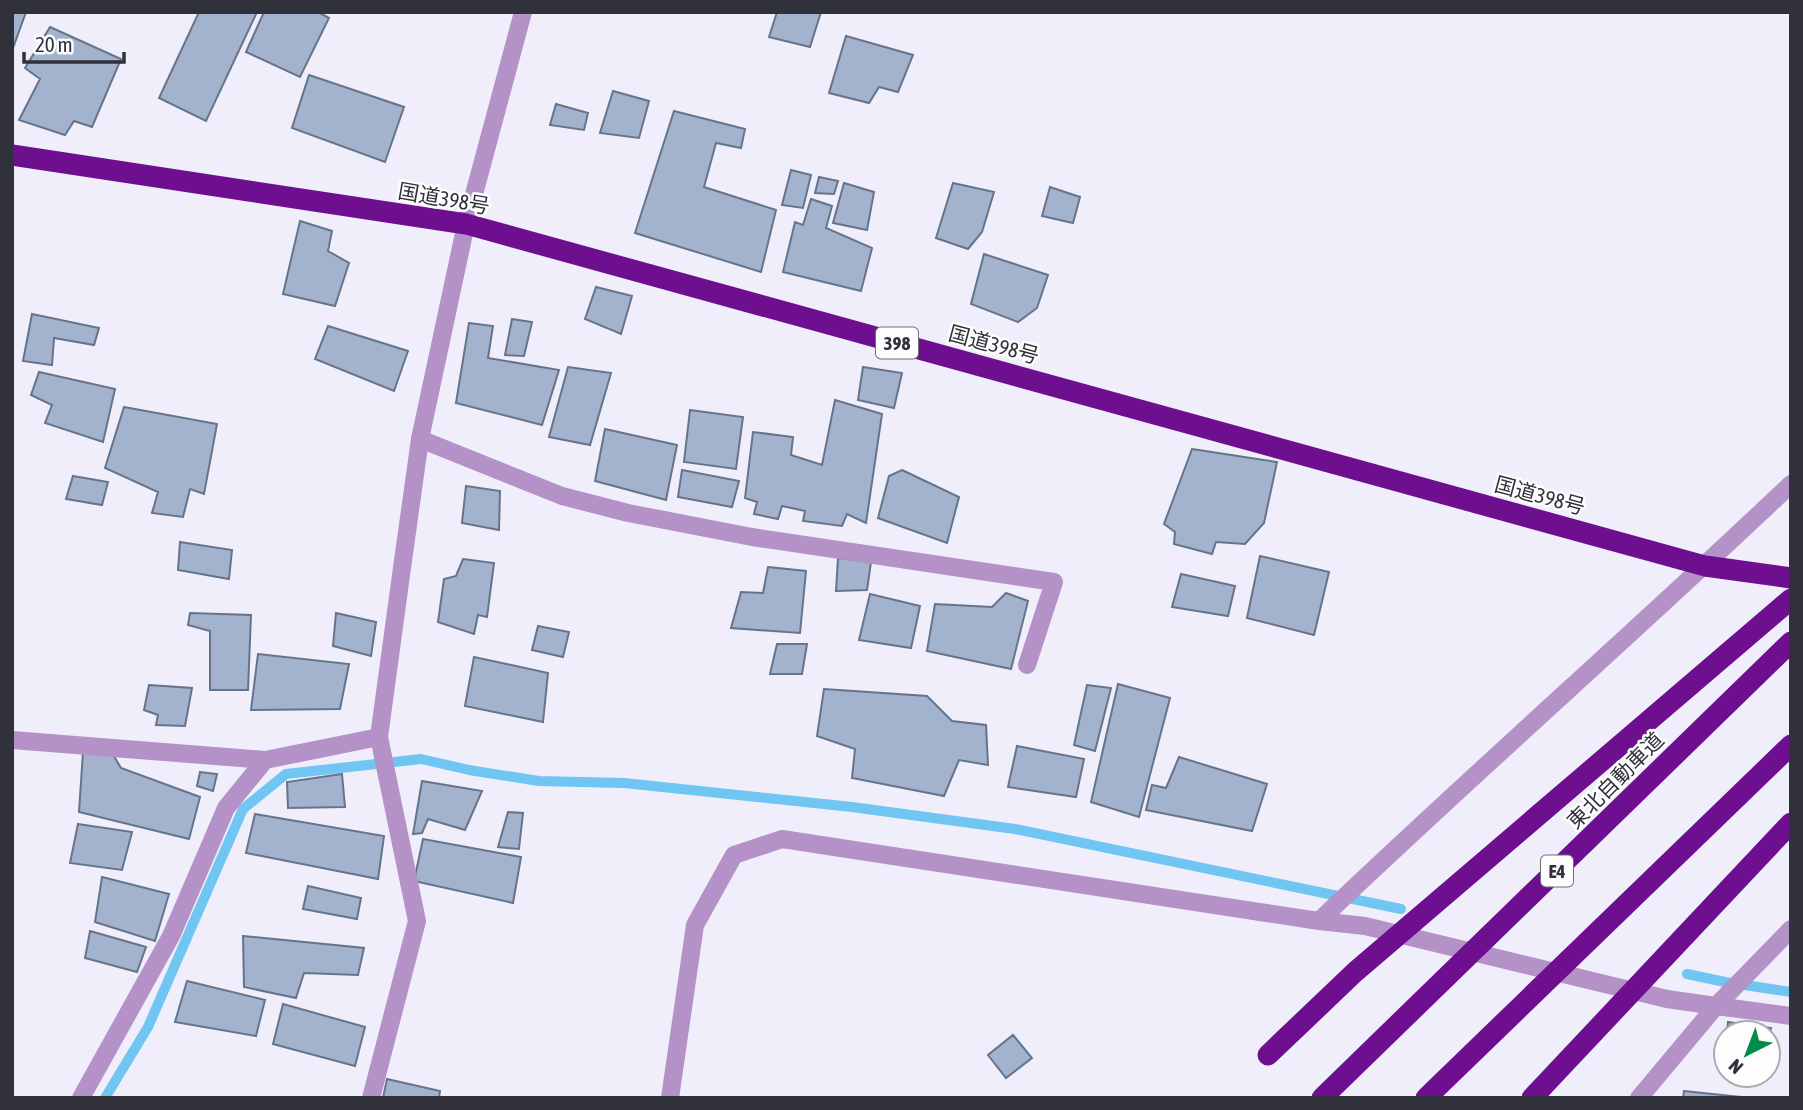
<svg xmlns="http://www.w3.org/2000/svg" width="1803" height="1110" viewBox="0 0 1803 1110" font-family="'Asap Condensed','Noto Sans JP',sans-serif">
  <rect width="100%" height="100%" fill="#efeefa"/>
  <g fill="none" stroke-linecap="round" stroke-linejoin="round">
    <path stroke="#71c5f2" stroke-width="10" d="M1687 974 1725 982 1791 992
      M105 1098 148 1027 243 809 286 774 421 759 469 770 539 781 624 783 852 807 1015 829 1401 909"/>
  </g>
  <path fill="#a4b3cd" stroke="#66748b" stroke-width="2" d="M12 12H26L12 51Z
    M199 12H257L206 121 159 98Z
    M264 12H318L329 18 300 77 246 52Z
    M777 12H821L810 47 769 37Z
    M50 27 121 59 92 127 74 121 65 135 19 120 40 79 25 68Z
    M846 36 913 55 898 92 879 87 869 103 829 93Z
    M309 75 404 107 385 162 292 128Z
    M613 91 649 101 639 138 600 133Z
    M556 104 588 113 584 130 550 125Z
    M674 111 745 129 741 148 716 143 704 187 776 210 761 272 635 233Z
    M791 170 811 175 803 208 782 205Z
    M819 177 838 181 834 194 815 193Z
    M844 183 874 192 867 230 833 223Z
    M953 183 994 192 982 232 968 249 936 238Z
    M1050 187 1080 197 1073 223 1042 216Z
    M811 199 832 206 826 228 872 248 861 291 783 272 795 222 803 225Z
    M300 221 332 231 328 251 349 263 335 306 283 294Z
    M984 254 1048 275 1037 308 1018 322 971 304Z
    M596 287 632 296 621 334 585 319Z
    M32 314 99 328 94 345 54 338 52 365 23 361Z
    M512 319 532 322 524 356 505 355Z
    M469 323 493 326 488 358 559 370 542 425 456 403Z
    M328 326 408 351 394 391 315 359Z
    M568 367 611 373 590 445 549 437Z
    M863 367 902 373 894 408 858 400Z
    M39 372 115 389 103 442 45 423 52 405 31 395Z
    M835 400 882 414 866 523 847 514 842 526 803 521 805 511 782 506 778 519 754 514 757 502 745 498 753 432 793 437 791 455 822 465Z
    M124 407 217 424 204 494 190 489 183 517 152 513 158 492 105 468Z
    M690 410 743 417 736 469 684 462Z
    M605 429 677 445 666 500 595 481Z
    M1192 449 1277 462 1264 523 1245 544 1216 542 1212 554 1174 544 1175 532 1164 524Z
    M682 470 739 481 732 507 678 497Z
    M902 470 959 497 947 543 878 518 889 476Z
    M73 476 108 482 102 505 66 499Z
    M466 486 500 491 499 530 462 523Z
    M180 542 232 550 229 579 178 570Z
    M1260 556 1329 572 1314 635 1247 618Z
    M838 558 871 562 867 590 836 591Z
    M463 559 494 563 487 617 478 615 474 634 438 622 444 579 456 576Z
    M768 567 806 571 800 633 731 628 741 592 763 593Z
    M1181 574 1235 586 1228 616 1172 607Z
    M1006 593 1028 601 1011 669 927 651 935 604 992 607Z
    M870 594 920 606 911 648 859 640Z
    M190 613 251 615 248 690H210V631L188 625Z
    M336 613 376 622 371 656 333 646Z
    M538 626 569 632 563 657 532 650Z
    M777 644H807L802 674H770Z
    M258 654 349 664 340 709 251 710Z
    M474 657 548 673 543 722 465 706Z
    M1118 684 1170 698 1139 817 1091 802Z
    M149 685 192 688 185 726 156 725 158 715 144 710Z
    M1087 685 1111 688 1095 751 1074 745Z
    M824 689 927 696 952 721 986 725 988 765 959 760 944 796 852 778 855 749 817 736Z
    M1017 746 1084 759 1076 797 1008 787Z
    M83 752 112 753 121 768 200 797 189 839 79 812Z
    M1179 757 1267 784 1252 831 1146 810 1152 785 1166 788Z
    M200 772 217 774 213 791 197 786Z
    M342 774 345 807 288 808 287 782Z
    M422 781 482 791 465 830 428 819 422 833 413 834Z
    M508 812 523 813 519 849 498 847Z
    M255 814 384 836 378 879 246 853Z
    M78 824 132 832 122 870 70 863Z
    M423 839 521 857 513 903 414 881Z
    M102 877 169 894 155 941 95 922Z
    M308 886 361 898 357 919 303 909Z
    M90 931 146 947 137 972 85 958Z
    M243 936 364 948 358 975 304 973 296 998 244 987Z
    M187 981 265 1000 256 1036 175 1022Z
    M283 1004 365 1027 355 1066 273 1044Z
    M1728 1022 1771 1028 1768 1045V1033H1727Z
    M1013 1035 1032 1058 1006 1078 988 1055Z
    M387 1079 440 1091 439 1098H383Z
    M1684 1091 1751 1098H1683Z"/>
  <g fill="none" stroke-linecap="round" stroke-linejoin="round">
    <path stroke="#b491c6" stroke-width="18" d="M420 439 562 496 628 513 752 537 1054 582 1027 665"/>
    <path stroke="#b491c6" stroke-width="18" d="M12 740 265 760
      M1319 921C1474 773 1635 632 1791 484
      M81 1098 171 936 226 808 265 760 379 737
      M371 1098 417 921 379 737 401 575 420 439 466 224 523 12
      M670 1098 695 925 734 855 782 839 1319 921 1365 926 1667 999 1716 1006 1791 929
      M1639 1098 1716 1006 1791 1016"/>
    <path stroke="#6d0f8f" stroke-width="21" d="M12 155 466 224 1705 566 1791 578
      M1268 1055 1355 972 1791 599
      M1322 1098 1791 642
      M1426 1098 1791 745
      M1532 1098 1791 823"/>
  </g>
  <g text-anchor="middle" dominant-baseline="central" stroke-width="5" stroke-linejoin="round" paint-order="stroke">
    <g fill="#fdfdfd" stroke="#6e6e76" stroke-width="2">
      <rect x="876" y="327.5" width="42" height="31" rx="5"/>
      <rect x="1541" y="855.5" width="32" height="31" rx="5"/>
    </g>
    <g font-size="19" font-weight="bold" fill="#31313c">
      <text x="897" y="343">398</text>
      <text x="1557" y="871">E4</text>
    </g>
    <g font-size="21" fill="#31313c" stroke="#fdfdfd">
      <text transform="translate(444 198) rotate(10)">国道398号</text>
      <text transform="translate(994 344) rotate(15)">国道398号</text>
      <text transform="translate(1540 495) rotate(15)">国道398号</text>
      <text transform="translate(1615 780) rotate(-45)">東北自動車道</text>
    </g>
  </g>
  <rect width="1803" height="1110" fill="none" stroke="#31313c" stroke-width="28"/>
  <g transform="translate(1747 1054) rotate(222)"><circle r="33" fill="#fdfdfd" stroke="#ababb0" stroke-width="2"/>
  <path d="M0-5L12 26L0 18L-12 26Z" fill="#008d4b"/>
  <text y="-10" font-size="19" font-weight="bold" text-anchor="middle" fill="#31313c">N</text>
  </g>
  <path d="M24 52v10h100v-10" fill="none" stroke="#31313c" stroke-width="3.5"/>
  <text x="35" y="52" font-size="21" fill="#31313c" stroke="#fdfdfd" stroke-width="5" paint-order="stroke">20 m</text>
</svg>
